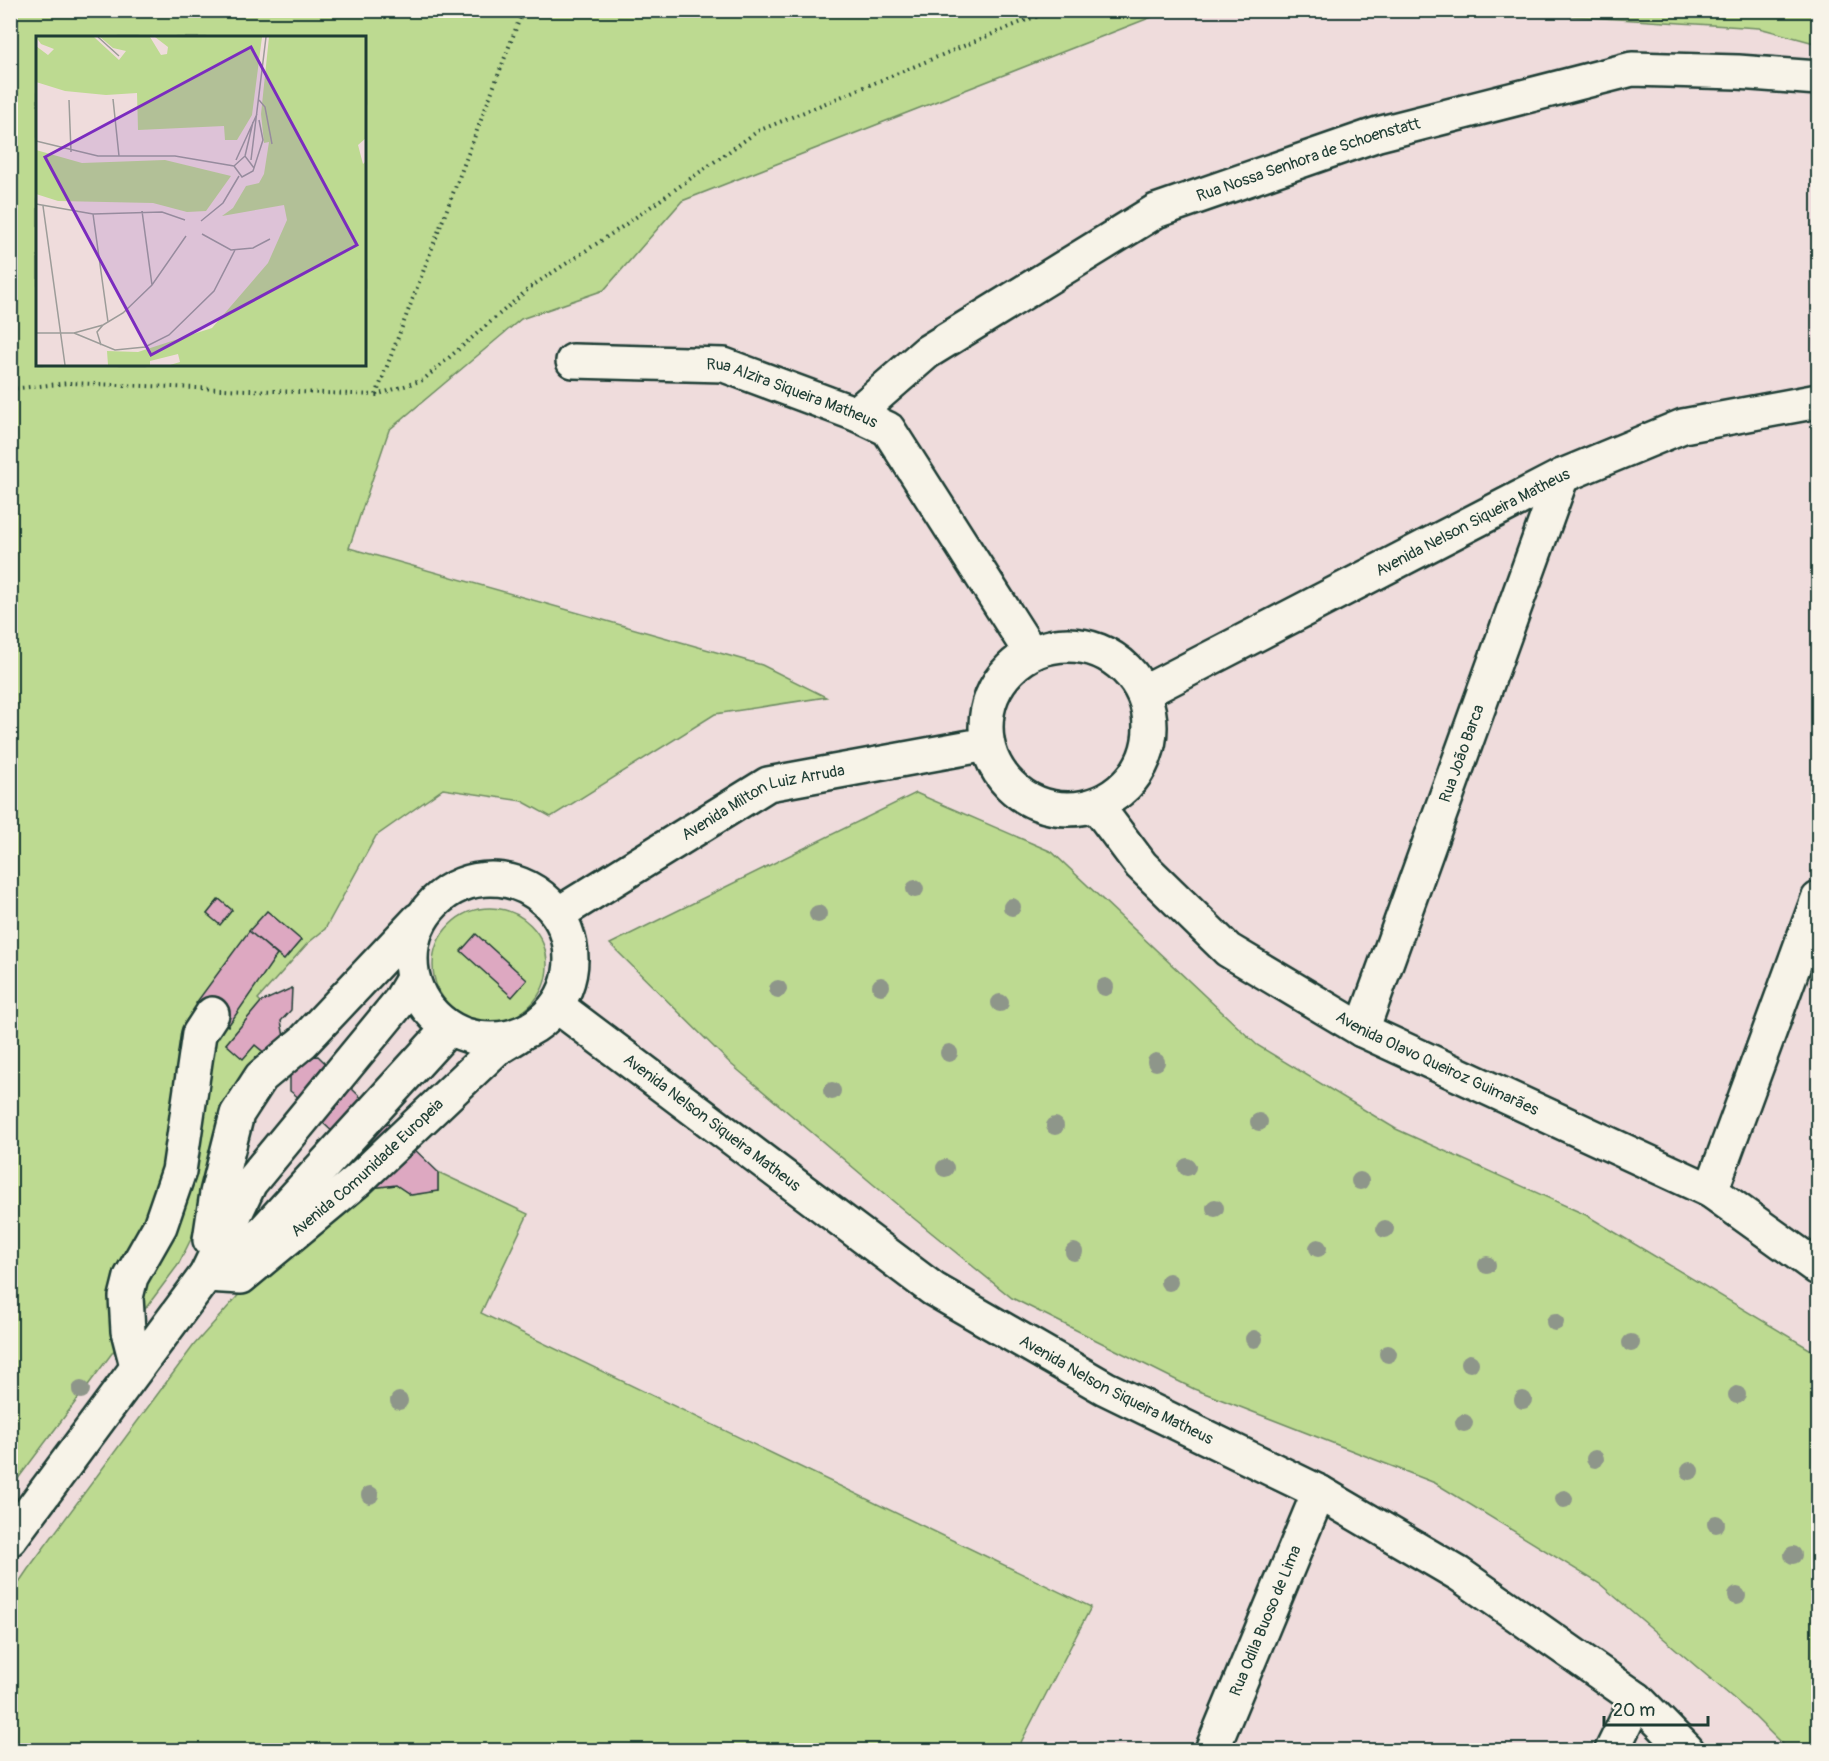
<svg xmlns="http://www.w3.org/2000/svg" width="1829" height="1761" viewBox="0 0 1829 1761" font-family="Pangolin,sans-serif">
  <rect width="100%" height="100%" fill="#efdcdc"/>
  <filter id="ink" filterUnits="userSpaceOnUse"><feTurbulence type="fractalNoise" baseFrequency=".0167" numOctaves="2"/><feDisplacementMap in="SourceGraphic" scale="12" xChannelSelector="R" yChannelSelector="G"/><feConvolveMatrix kernelMatrix="1 2 1 2 8 2 1 2 1" color-interpolation-filters="sRGB"/></filter>
  <g filter="url(#ink)">
    <path fill="#bdda91" stroke="#6e8c62" stroke-width="1.5" fill-rule="evenodd" d="M11 11H1167L682 201 604 290 521 319 389 430 349 548 762 665 826 697 715 714 551 817 522 801 443 789 376 836 325 929 307 944 258 999 261 1002 226 1044 243 1058 255 1045 264 1053 250 1066 207 1184 191 1239 178 1265 11 1488ZM38 38H364V364H38ZM219 899 232 910 220 924 207 914ZM267 911 301 940 284 960 277 955 228 1026 196 1004Z
      M1546 11H1818V44L1759 28 1571 16Z
      M916 793 1052 852 1257 1045 1396 1129 1586 1215 1818 1354V1750H1788L1753 1715 1600 1584 1435 1483 1194 1389 1012 1298 906 1212 732 1065 610 944Z
      M433 965a57 57 0 1 1 114 0a57 57 0 1 1-114 0Z
      M438 1172 528 1214 481 1313 1091 1607 1017 1750H11V1594L28 1569 194 1345 243 1290 371 1188 396 1185 411 1195 438 1191Z"/>
    <path fill="#dda8c1" stroke="#1f3d34" stroke-width="1.5" d="M219 899 232 910 220 925 207 914Z
      M267 911 301 940 284 960 249 931Z
      M249 931 277 955 228 1026 196 1003Z
      M476 934 527 980 512 997 461 951Z
      M292 988 291 1010 281 1021 285 1042 271 1058 255 1045 243 1059 226 1044 261 1002Z
      M318 1056 438 1172V1191L411 1195 396 1185 371 1188 360 1156 335 1158V1134L323 1123 303 1122V1101L290 1091V1059Z"/>
    <g fill="none" stroke-linecap="round" stroke-linejoin="round">
      <g stroke="#1f3d34" stroke-width="38">
        <g id="minor">
          <path id="s1" d="M573 361 724 365 856 414 888 429 1031 653"/>
          <path id="s2" d="M856 414 927 352 1156 211 1378 134 1632 69 1738 72 1818 78"/>
          <circle cx="1068" cy="727" r="82"/>
          <path id="s3" d="M1145 692 1562 476 1683 426 1818 401"/>
          <path id="s4" d="M1096 805 1141 865 1228 950 1362 1030 1711 1191 1818 1268"/>
          <circle cx="491" cy="959" r="80"/>
          <path id="s5" d="M558 914 768 784 987 744"/>
          <path id="s6" d="M557 1006 933 1289 1105 1388 1319 1492 1459 1574 1637 1699 1687 1750"/>
          <path id="s7" d="M1362 1030 1562 476"/>
          <path d="M1711 1191 1818 899"/>
          <path d="M210 1240 217 1193 237 1114 261 1077 303 1042 418 920"/>
          <path d="M238 1250 263 1232 448 1029"/>
          <path id="s8" d="M206 1275 241 1277 358 1180 495 1050 518 1036"/>
          <path d="M137 1366 128 1331 126 1297 131 1277 160 1226 179 1171 199 1034 212 1014"/>
          <path d="M10 1539 206 1275 250 1183 400 1001 413 979"/>
          <path id="s9" d="M1212 1750 1319 1492"/>
          <path d="M1612 1750 1637 1699"/>
        </g>
      </g>
      <path stroke="#1f3d34" stroke-width="4" stroke-dasharray="1.5 4.5" stroke-linecap="butt" d="M10 389 69 383 376 395 423 380 532 286 619 229 758 131 1029 19 1059 10
        M376 395 523 10"/>
      <use href="#minor" stroke="#f7f3e8" stroke-width="33"/>
    </g>
    <g fill="#8e968a">
      <circle cx="915" cy="889" r="9"/>
      <circle cx="1012" cy="907" r="9"/>
      <circle cx="818" cy="914" r="9"/>
      <circle cx="881" cy="986" r="9"/>
      <circle cx="1105" cy="987" r="9"/>
      <circle cx="778" cy="989" r="9"/>
      <circle cx="1000" cy="1003" r="9"/>
      <circle cx="949" cy="1053" r="9"/>
      <circle cx="1156" cy="1062" r="9"/>
      <circle cx="832" cy="1091" r="9"/>
      <circle cx="1259" cy="1122" r="9"/>
      <circle cx="1055" cy="1126" r="9"/>
      <circle cx="1187" cy="1167" r="9"/>
      <circle cx="945" cy="1168" r="9"/>
      <circle cx="1360" cy="1181" r="9"/>
      <circle cx="1215" cy="1208" r="9"/>
      <circle cx="1385" cy="1229" r="9"/>
      <circle cx="1318" cy="1248" r="9"/>
      <circle cx="1074" cy="1252" r="9"/>
      <circle cx="1487" cy="1265" r="9"/>
      <circle cx="1169" cy="1282" r="9"/>
      <circle cx="1555" cy="1322" r="9"/>
      <circle cx="1254" cy="1339" r="9"/>
      <circle cx="1631" cy="1343" r="9"/>
      <circle cx="1388" cy="1354" r="9"/>
      <circle cx="1470" cy="1363" r="9"/>
      <circle cx="81" cy="1390" r="9"/>
      <circle cx="1737" cy="1395" r="9"/>
      <circle cx="1523" cy="1400" r="9"/>
      <circle cx="399" cy="1401" r="9"/>
      <circle cx="1464" cy="1423" r="9"/>
      <circle cx="1595" cy="1459" r="9"/>
      <circle cx="1690" cy="1471" r="9"/>
      <circle cx="370" cy="1495" r="9"/>
      <circle cx="1564" cy="1499" r="9"/>
      <circle cx="1716" cy="1524" r="9"/>
      <circle cx="1793" cy="1555" r="9"/>
      <circle cx="1737" cy="1596" r="9"/>
    </g>
  </g>
  <g text-anchor="middle" dominant-baseline="central" stroke-width="4.5" stroke-linejoin="round" paint-order="stroke">
    <g font-size="16" fill="#1f3d34" stroke="#f7f3e8">
      <text stroke="none"><textPath href="#s2" startOffset="524">Rua Nossa Senhora de Schoenstatt</textPath></text>
      <text stroke="none"><textPath href="#s1" startOffset="224">Rua Alzira Siqueira Matheus</textPath></text>
      <text stroke="none"><textPath href="#s3" startOffset="369">Avenida Nelson Siqueira Matheus</textPath></text>
      <text stroke="none"><textPath href="#s7" startOffset="294">Rua João Barca</textPath></text>
      <text stroke="none"><textPath href="#s5" startOffset="236">Avenida Milton Luiz Arruda</textPath></text>
      <text stroke="none"><textPath href="#s4" startOffset="435">Avenida Olavo Queiroz Guimarães</textPath></text>
      <text stroke="none"><textPath href="#s6" startOffset="194">Avenida Nelson Siqueira Matheus</textPath></text>
      <text stroke="none"><textPath href="#s8" startOffset="202">Avenida Comunidade Europeia</textPath></text>
      <text stroke="none"><textPath href="#s6" startOffset="680">Avenida Nelson Siqueira Matheus</textPath></text>
      <text stroke="none"><textPath href="#s9" startOffset="140">Rua Odila Buoso de Lima</textPath></text>
    </g>
  </g>
  <g transform="translate(36 36)">
    <rect width="330" height="330" fill="#efdcdc"/>
    <path d="M0 1H58L83 24 90 15 77 12 64 1H114L125 19 131 18 132 11 119 1H226L216 79 201 104H189L188 90 102 94 101 57 70 59 29 55 0 46V10L12 19 18 13 5 8ZM233 1H330V102L322 109 327 128 330 125V329H134L144 326 142 318 114 325V329H72L71 315 102 316 176 292 232 227 251 184 248 169 186 180 197 172 210 150 223 147 228 138 233 106 228 107 225 78ZM0 114 46 127 129 124 195 140 170 175 151 176 117 167 22 165 0 158Z" fill="#bdda91"/>
    <path fill="none" stroke="#9c9c99" stroke-width="1.5" d="M62 1 83 20M77 63 83 120M33 64 35 116M223 64 229 71 236 108M0 105 62 120H139L198 130M209 120 217 86M200 124 221 78M215 124 230 1M218 132 209 120 198 130 206 141 217 135 227 104 223 84M0 168 57 178 126 176 149 184M7 170 29 329M106 175 116 249M57 178 72 286M165 185 187 167 203 140M166 198 195 214 217 212 234 203M0 297H38L67 289 87 277 116 249 150 200M38 297 79 314 109 311 133 299 178 255 199 214M65 309 61 296 67 289"/>
    <path fill="#7b2cbf" fill-opacity="0.15" stroke="#7b2cbf" stroke-width="3" d="M215 11 321 209 115 319 9 121Z"/>
    <rect width="330" height="330" fill="none" stroke="#1f3d34" stroke-width="3"/>
  </g>
  <rect width="1829" height="1761" fill="none" stroke="#f7f3e8" stroke-width="36"/>
  <rect x="18" y="18" width="1793" height="1725" fill="none" stroke="#1f3d34" stroke-width="2" filter="url(#ink)"/>
  <path d="M1604 1716v9h104v-9" fill="none" stroke="#1f3d34" stroke-width="3"/>
  <text x="1613" y="1716" font-size="18" fill="#1f3d34" stroke="#f7f3e8" stroke-width="4.5" paint-order="stroke">20 m</text>
</svg>
